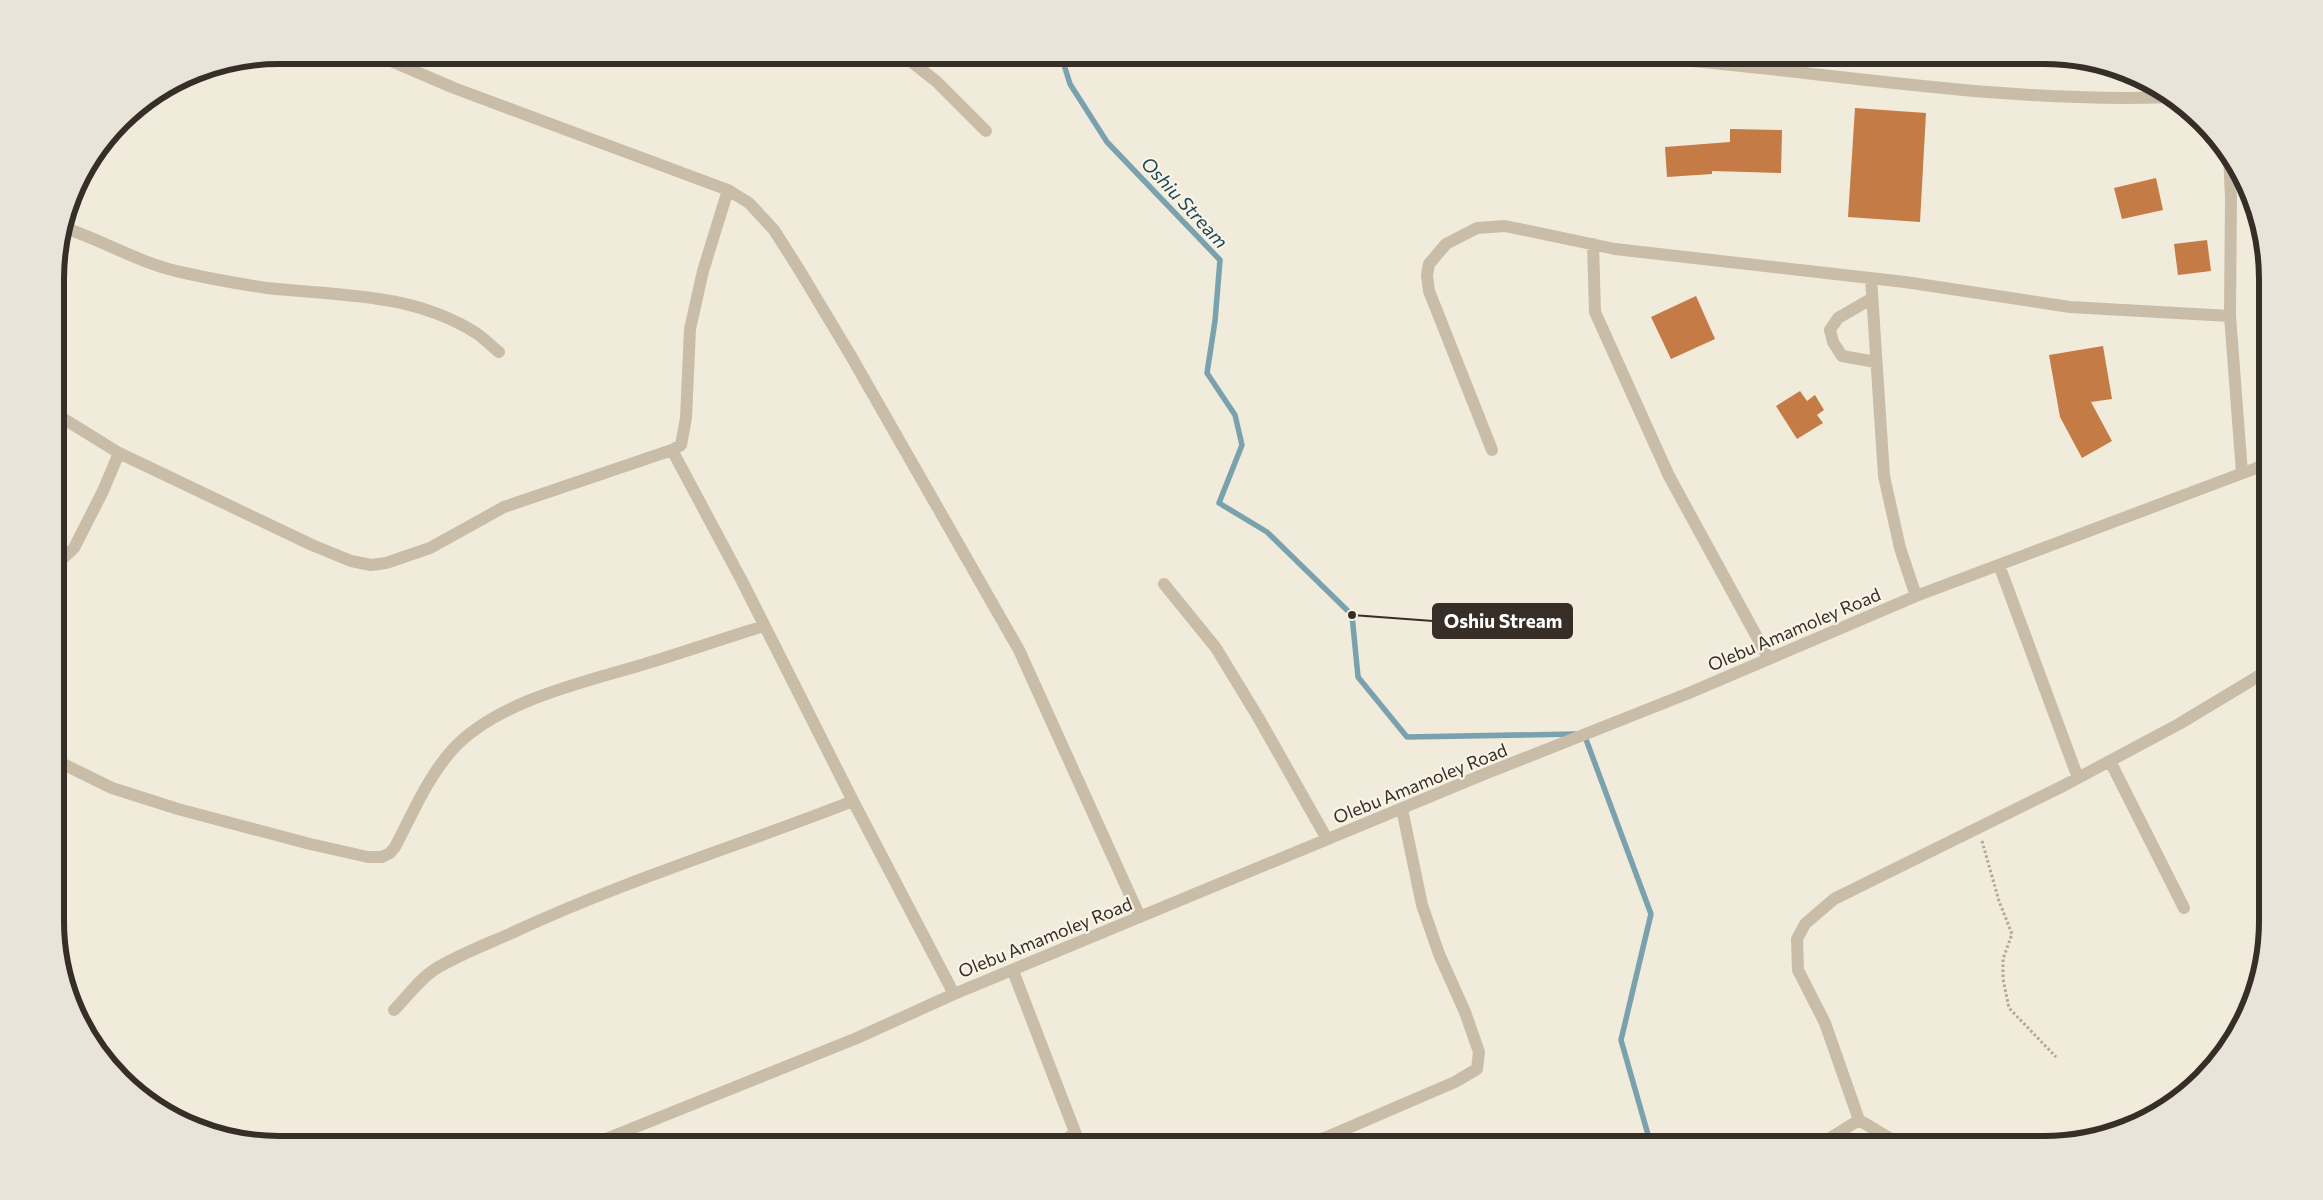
<svg xmlns="http://www.w3.org/2000/svg" width="2323" height="1200" viewBox="0 0 2323 1200" font-family="Commissioner,sans-serif">
  <rect width="100%" height="100%" fill="#f1ebdb"/>
  <g fill="none" stroke-linecap="round" stroke-linejoin="round">
    <path stroke="#7aa2ae" stroke-width="5.5" d="M1061 55 1070 84 1107 142 1220 260 1215 321 1207 373 1235 415 1242 445 1219 503 1267 532 1352 615 1358 677 1407 737 1575 734
      M1584 734 1651 914 1621 1040 1651 1145"/>
  </g>
  <path fill="#c47b46" d="M1855 108 1926 113 1920 222 1848 217Z
    M1730 129 1782 130 1781 173 1712 171V174L1667 177 1665 147 1730 142Z
    M2156 178 2163 210 2122 219 2114 188Z
    M2207 240 2211 271 2178 275 2174 244Z
    M1696 296 1715 339 1671 359 1651 317Z
    M2103 346 2112 399 2091 402 2112 441 2082 458 2060 417 2049 355Z
    M1800 391 1807 401 1815 395 1824 410 1817 415 1823 423 1797 439 1776 406Z"/>
  <g fill="none" stroke-linecap="round" stroke-linejoin="round">
    <path stroke="#b5a791" stroke-width="3" stroke-dasharray="2.5 2.5" stroke-linecap="butt" d="M1982 841 1999 901 2012 934 2003 959V979L2009 1008 2056 1057"/>
    <path stroke="#c9bda7" stroke-width="12" d="M377 55 454 88 728 190 749 203 774 230 800 271 851 356 1019 650 1140 917
      M903 55 937 82 986 131
      M1613 55C1649 58 1686 60 1722 64 1872 79 2021 103 2171 97
      M2229 152 2231 198 2230 316 2242 473
      M65 228C107 242 140 264 185 273 212 279 240 284 267 288 339 296 411 292 476 333 484 338 491 346 499 352
      M1593 244 1595 312 1669 476 1769 659
      M1871 278 1884 476 1900 548 1916 596
      M1871 299 1838 318 1830 330 1833 342 1842 356 1876 362
      M56 414 119 453 312 545 351 561 371 565 386 563 430 548 504 507 672 450 681 445 686 418 690 329 703 271 728 190
      M672 450 742 581 853 801 954 994
      M1492 450 1429 291 1427 275 1429 264 1446 244 1477 228 1505 226 1615 249 1905 282 2070 307 2230 316
      M56 565 74 548 103 491 119 453
      M1999 565 2078 778
      M1164 584 1216 648 1258 717 1327 839
      M57 761 112 788 178 809 310 844 368 857H382L390 853 395 847C413 813 427 778 453 749 498 700 586 682 648 663 687 651 725 638 764 626
      M2110 761 2184 908
      M1013 971 1080 1145
      M394 1010C408 996 420 978 437 968 462 953 490 943 516 931 626 880 741 845 853 801
      M591 1145 857 1038 954 994 1482 775 1689 693 1916 596 2267 464
      M1051 1145 1065 1140 1075 1133
      M1302 1145 1327 1137 1455 1082 1477 1069 1479 1052 1465 1012 1439 954 1422 905 1402 809
      M1819 1145 1859 1120
      M1901 1145 1859 1120 1825 1023 1798 970 1797 939 1805 924 1834 899 2063 786 2179 724 2267 671"/>
  </g>
  <g text-anchor="middle" dominant-baseline="central" stroke-width="4.5" stroke-linejoin="round" paint-order="stroke">
    <g font-size="18" fill="#362e27" stroke="#f9f4e7">
      <text transform="translate(1794 629) rotate(-23)">Olebu Amamoley Road</text>
      <text transform="translate(1420 783) rotate(-22)">Olebu Amamoley Road</text>
      <text transform="translate(1045 937) rotate(-22)">Olebu Amamoley Road</text>
    </g>
    <g font-size="19" font-style="italic" fill="#1e4856" stroke="#f9f4e7">
      <text transform="translate(1185 202) rotate(47)">Oshiu Stream</text>
    </g>
  </g>
  <path d="M0 0H2323V1200H0ZM279 64H2044A215 215 0 0 1 2259 279V921A215 215 0 0 1 2044 1136H279A215 215 0 0 1 64 921V279A215 215 0 0 1 279 64Z" fill="#e9e4d8" fill-rule="evenodd"/>
  <path fill="none" stroke="#362e27" stroke-width="6" d="M279 64H2044A215 215 0 0 1 2259 279V921A215 215 0 0 1 2044 1136H279A215 215 0 0 1 64 921V279A215 215 0 0 1 279 64Z"/>
  <path fill="none" stroke="#362e27" stroke-width="2" d="M1352 615L1433 621"/>
  <circle fill="#362e27" stroke="#f9f4e7" stroke-width="2" cx="1352" cy="615" r="5"/>
  <rect fill="#362e27" stroke="#362e27" stroke-width="2" x="1433" y="604" width="139" height="34" rx="5"/>
  <g font-size="19" text-anchor="middle" font-weight="bold" fill="#fff">
    <text x="1503" y="628">Oshiu Stream</text>
  </g>
</svg>
